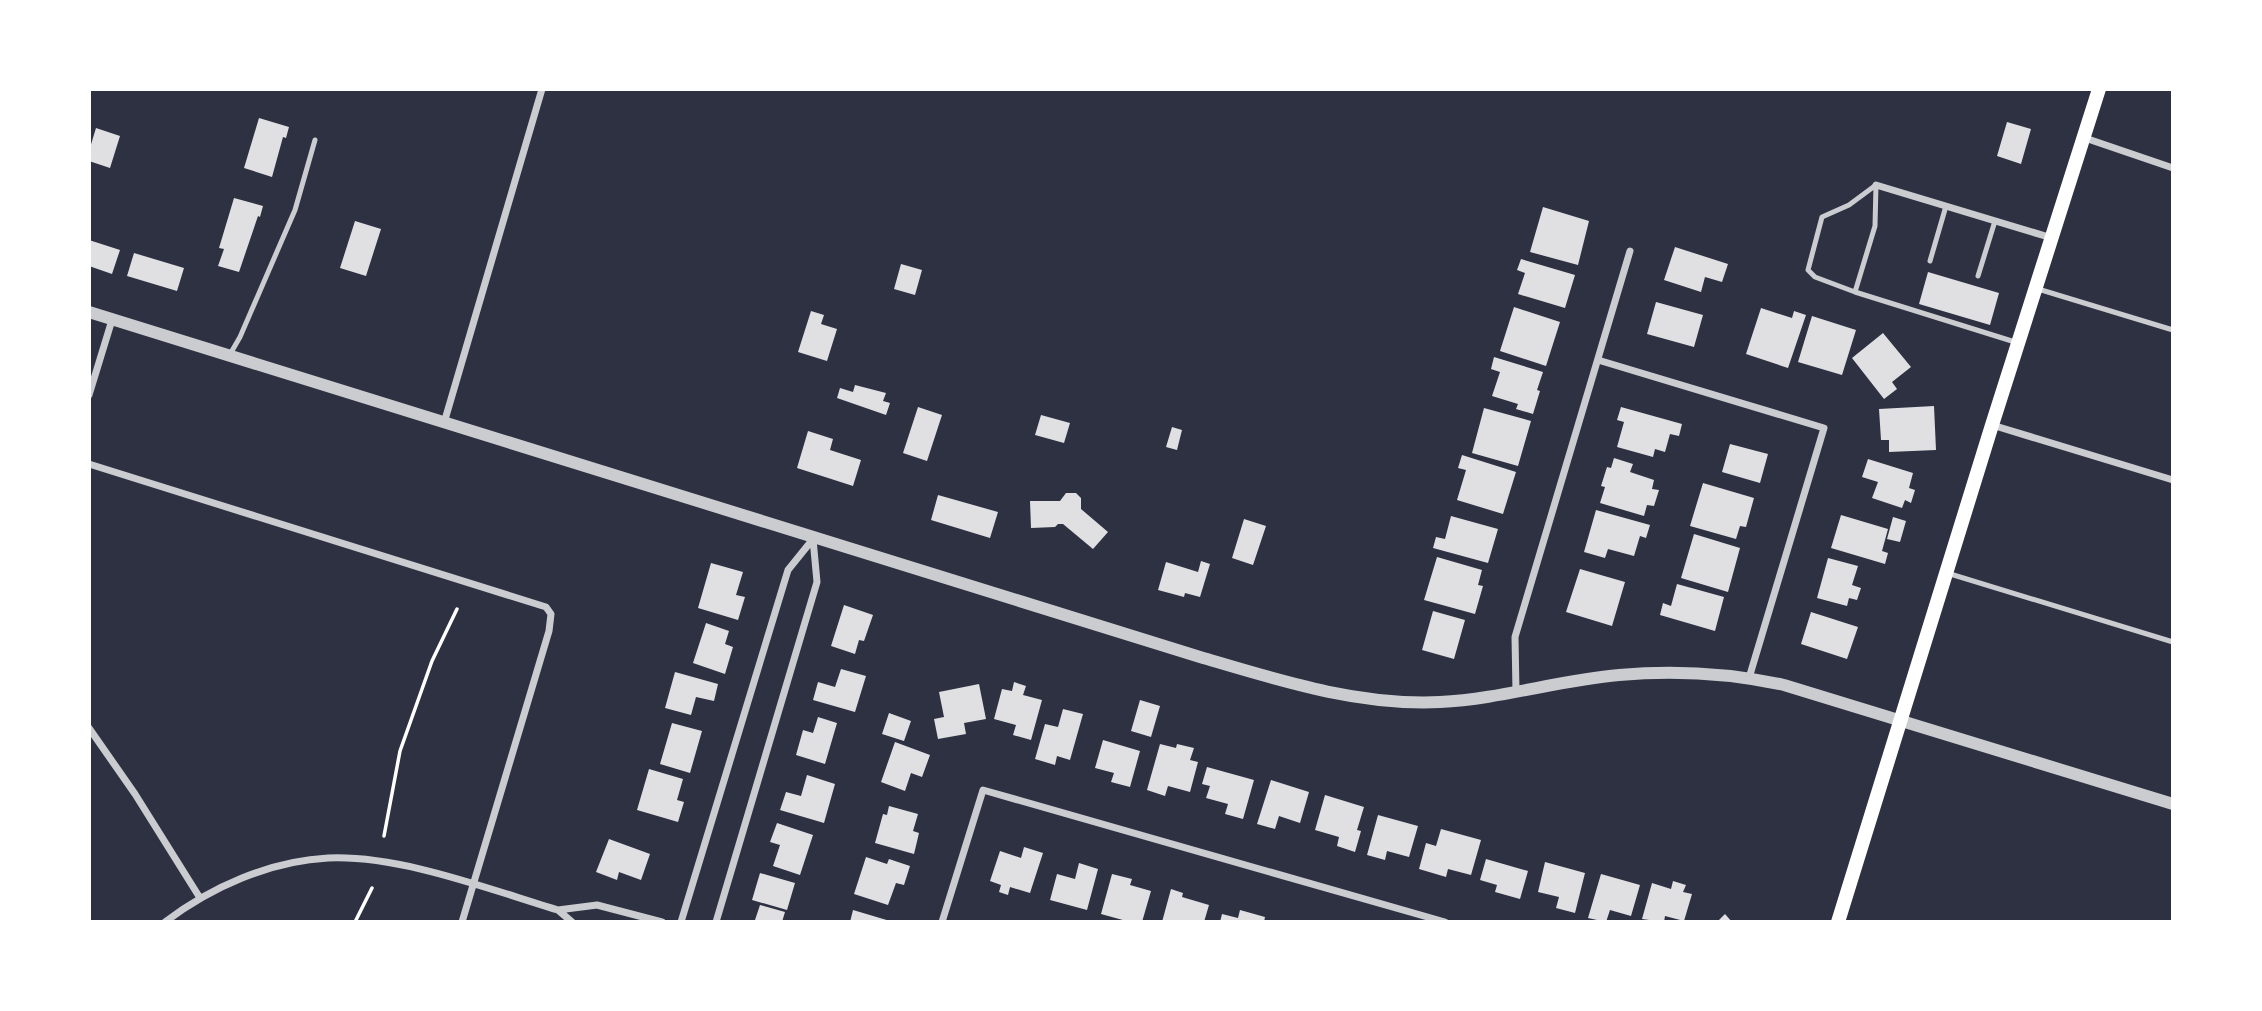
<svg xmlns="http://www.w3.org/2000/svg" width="2262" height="1011" viewBox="0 0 2262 1011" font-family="'PT Sans Narrow',sans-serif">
  <rect width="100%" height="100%" fill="#2d3142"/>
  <path fill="#e0e0e3" d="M259 118 289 127 286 138 283 137 272 177 244 168Z
    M2007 122 2031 129 2021 164 1997 156Z
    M96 128 120 136 110 168 89 161V151Z
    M234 198 263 206 260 217 258 216 239 272 218 266 224 249 219 248Z
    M1543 207 1589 221 1578 265 1530 252Z
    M355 221 381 229 366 276 340 268Z
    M89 240 120 250 112 274 89 266Z
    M1675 247 1728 264 1722 282 1705 277 1701 292 1664 280Z
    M134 253 184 268 177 291 127 276Z
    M1521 259 1575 275 1565 308 1518 294 1525 273 1517 270Z
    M901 264 922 270 915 295 894 289Z
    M1928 272 1999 293 1990 325 1919 304Z
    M1656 302 1703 315 1694 347 1647 334Z
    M1514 307 1560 322 1546 366 1500 351Z
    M1761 308 1792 318 1794 311 1806 315 1788 368 1746 354Z
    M811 311 824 315 821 324 837 329 827 361 798 352Z
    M1812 316 1856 330 1842 375 1798 362Z
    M1883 333 1911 367 1892 382 1897 389 1884 399 1852 358Z
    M1494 357 1543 372 1537 390 1540 391 1533 414 1516 409 1518 404 1492 396 1500 372 1491 369Z
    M855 385 886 393 883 401 890 403 886 415 837 398 840 388 853 392Z
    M1934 406 1936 450 1889 452V440H1881L1879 409Z
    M918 407 942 415 927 461 903 453Z
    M1621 407 1682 424 1679 436 1670 434 1665 452 1655 449 1653 457 1617 447 1624 422 1617 420Z
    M1484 408 1531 421 1518 466 1472 453Z
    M1041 415 1070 423 1064 443 1035 435Z
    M1172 427 1182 430 1177 450 1166 447Z
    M808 431 833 439 830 450 861 460 853 486 797 468Z
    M1730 444 1768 454 1760 483 1722 472Z
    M1462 455 1516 472 1503 514 1457 500 1466 470 1458 468Z
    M1614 458 1633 464 1630 472 1654 480 1652 489 1659 490 1654 506 1647 505 1644 516 1600 503 1605 487 1601 486 1607 467 1611 468Z
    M1868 459 1913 473 1909 488 1915 490 1911 503 1905 500 1902 508 1872 498 1878 482 1862 477Z
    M1703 483 1754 498 1746 527 1740 526 1736 539 1690 526Z
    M1066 493H1076L1081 498V509L1108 532 1093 549 1063 524H1058L1055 527 1031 528 1030 501H1060Z
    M938 495 998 512 990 538 931 520Z
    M1596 510 1650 525 1646 538 1640 536 1634 556 1608 549 1605 558 1584 552Z
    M1841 515 1888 529 1882 551 1888 553 1885 564 1831 548Z
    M1451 516 1498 529 1488 563 1433 548 1436 537 1445 539Z
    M1893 517 1906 521 1900 542 1887 539Z
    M1244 519 1266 526 1253 565 1232 558Z
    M1694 534 1740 548 1728 592 1681 578Z
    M1437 557 1482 570 1478 585 1483 586 1475 614 1424 600Z
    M1828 558 1858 566 1852 585 1861 588 1857 600 1849 598 1847 606 1817 598Z
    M1201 561 1210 564 1200 597 1185 593 1184 597 1158 590 1166 562 1198 572Z
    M711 563 743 572 736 595 745 597 738 620 698 608Z
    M1580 569 1625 582 1612 626 1566 612Z
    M1677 584 1724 597 1715 631 1660 615 1663 603 1671 606Z
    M844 605 873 615 864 641 859 640 855 654 831 646Z
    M1433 611 1465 620 1454 659 1422 650Z
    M1811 612 1858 627 1847 659 1801 644Z
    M706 623 729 631 725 644 733 647 725 674 693 663Z
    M841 669 866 676 855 712 813 700 818 682 835 687Z
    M675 672 718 684 714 701 696 697 691 715 665 708Z
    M1014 682 1026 686 1023 695 1042 700 1031 740 1013 735 1016 725 994 719 1002 689 1012 691Z
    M979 684 986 719 964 723 966 734 938 739 934 719 944 717 939 692Z
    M1140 700 1160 706 1151 737 1131 731Z
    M1063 709 1083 714 1070 760 1057 756 1055 765 1035 759 1045 724 1058 727Z
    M889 713 911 721 904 741 882 734Z
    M818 717 837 723 825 764 796 755 803 730 813 733Z
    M672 723 702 731 690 773 660 764Z
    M1103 740 1140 751 1130 787 1111 782 1114 773 1095 768Z
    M895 742 930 755 922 777 911 773 905 791 881 782Z
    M1160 744 1176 748 1177 744 1194 748 1190 760 1198 762 1190 792 1168 786 1165 796 1147 790Z
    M1207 767 1254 780 1243 819 1225 814 1228 804 1206 798 1210 786 1202 784Z
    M649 769 683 779 677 800 684 802 678 822 637 810Z
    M807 775 835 784 824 823 780 810 786 792 801 796Z
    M1271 780 1309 792 1300 823 1279 816 1275 829 1257 824Z
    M1325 795 1364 807 1357 830 1361 831 1355 852 1337 846 1339 837 1315 830Z
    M889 806 918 814 913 831 919 833 914 854 875 843 883 814 887 815Z
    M1378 815 1418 826 1409 857 1387 851 1385 860 1367 855Z
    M777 823 813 835 800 875 773 866 780 845 770 842Z
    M1441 829 1481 840 1471 875 1448 869 1446 877 1419 869 1426 843 1436 846Z
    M609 839 650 854 641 880 619 872 617 880 596 872Z
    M1024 847 1043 853 1030 893 1010 887 1008 895 999 892 1001 885 990 881 1000 851 1021 858Z
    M866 857 887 864 889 859 910 866 904 885 896 883 888 905 854 894Z
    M1486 859 1528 871 1520 899 1495 892 1497 885 1480 880Z
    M1545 862 1585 873 1575 913 1556 908 1559 897 1538 892Z
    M1079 863 1098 869 1087 910 1050 900 1057 874 1075 879Z
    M760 873 795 883 787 910 752 900Z
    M1112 874 1132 879 1130 885 1151 891 1142 922H1130L1101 914Z
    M1601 874 1640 885 1631 916 1610 910 1606 922 1588 918Z
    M1673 881 1686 885 1683 892 1692 894 1684 921 1665 916 1664 922 1642 919 1652 883 1671 889Z
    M1171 889 1183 893 1182 897 1209 905 1204 922H1162Z
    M760 905 785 912 782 922 755 920Z
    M853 910 890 921V922H850Z
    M1240 910 1265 917 1264 922H1220L1222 914 1238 918Z
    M1725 914 1732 922H1717Z"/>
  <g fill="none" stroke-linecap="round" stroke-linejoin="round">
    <path stroke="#fff" stroke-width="3.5" d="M384 836 400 751 432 661 457 609
      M355 922 372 888"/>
    <path stroke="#caccd0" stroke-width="5" d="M1876 185 1849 205 1822 217 1808 270 1815 277 1855 292 2015 342
      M1930 261 1946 206
      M1978 276 1995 221
      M2038 289 2173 330
      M1855 292 1875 226 1876 185
      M229 356 240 337 295 210 315 140
      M1947 573 2173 642"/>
    <path stroke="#caccd0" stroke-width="7" d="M2085 138 2173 168
      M1876 185 2052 238
      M1598 360 1824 428 1749 678
      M89 395 112 320
      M444 423 542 89
      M1992 425 2173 480
      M89 464 546 607 551 614 549 631 462 922
      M1516 692 1515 637 1630 251
      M89 728 135 794 200 898
      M558 910 597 905 662 922
      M165 922C211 887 270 861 328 858 401 855 488 889 558 910L572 922
      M681 922 788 570 813 539
      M716 922 817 582 813 539
      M942 922 983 790 1445 922"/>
    <path stroke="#caccd0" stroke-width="12" d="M89 312 1200 657C1278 680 1358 706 1440 702 1501 699 1559 680 1619 675 1675 670 1729 673 1784 685L2173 804"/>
    <path stroke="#fff" stroke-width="14" d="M1838 922 1992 425 2099 89"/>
  </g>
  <rect width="2262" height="1011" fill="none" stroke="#ffffff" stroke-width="182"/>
</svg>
